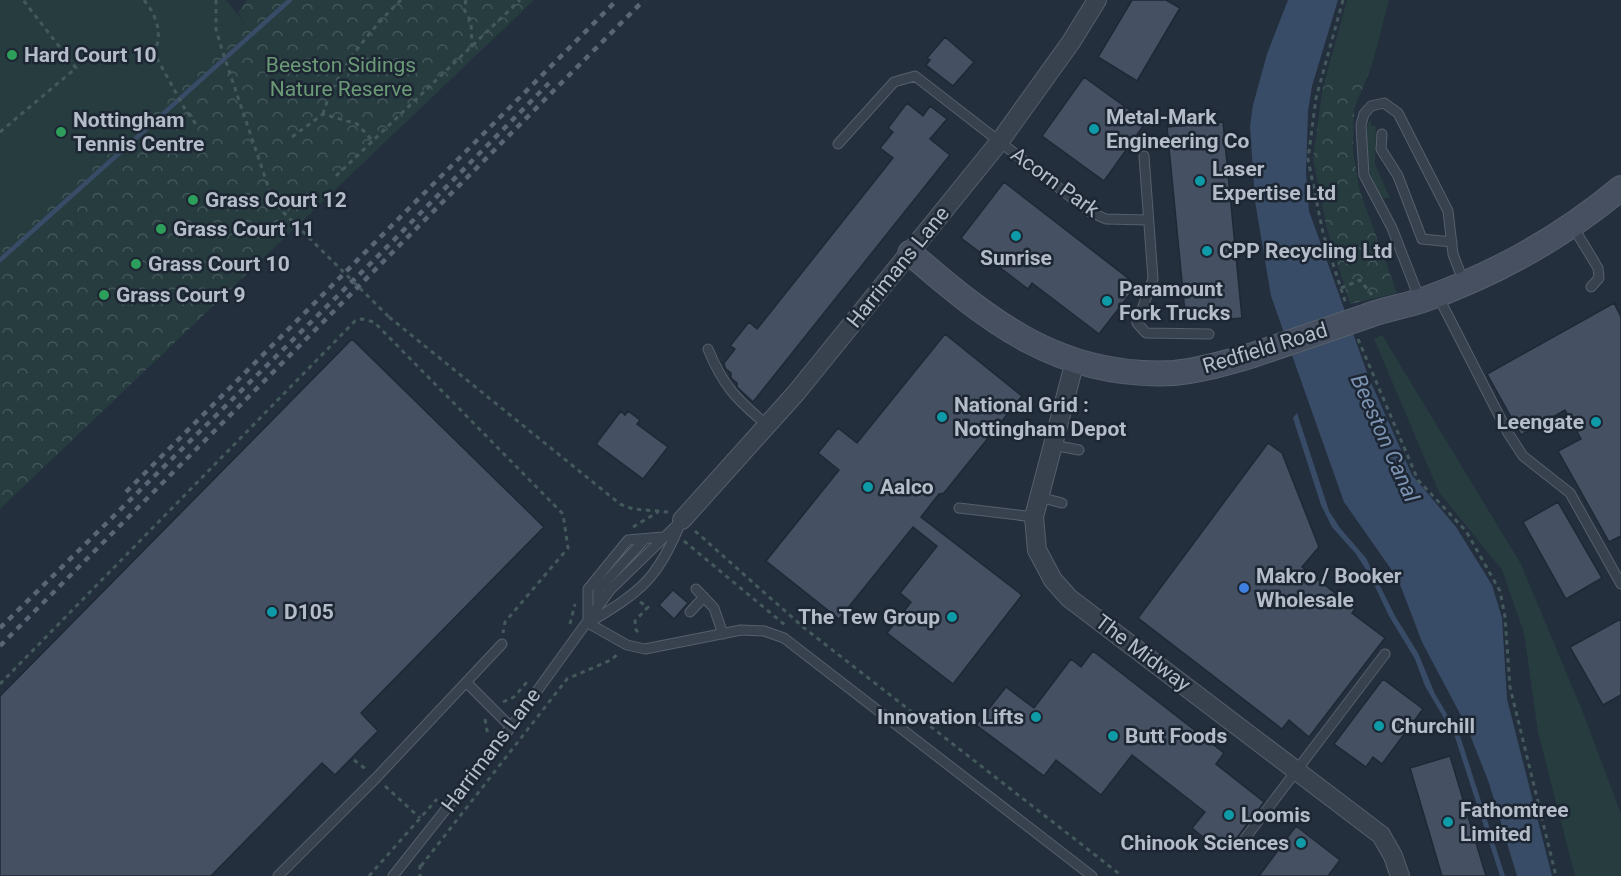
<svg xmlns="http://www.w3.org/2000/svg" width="1621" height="876" viewBox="0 0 1621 876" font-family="Roboto,sans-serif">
  <defs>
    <pattern id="forest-crowns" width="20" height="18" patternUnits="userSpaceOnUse" patternTransform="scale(1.5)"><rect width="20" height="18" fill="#263c3f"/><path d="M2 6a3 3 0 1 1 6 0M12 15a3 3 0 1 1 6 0" fill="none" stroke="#435659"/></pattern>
  </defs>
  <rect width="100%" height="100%" fill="#242f3e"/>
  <path fill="#263c3f" d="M0 0H226L244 22 0 243Z
    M1347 0H1389L1372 65 1323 87Z
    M1371 119V126H1376L1375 164 1390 198H1382C1370 180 1357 139 1371 119Z
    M1382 335 1521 564 1584 715 1621 814V876H1575L1538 732 1524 633 1502 570 1439 492 1374 339Z"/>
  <path fill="url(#forest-crowns)" d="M247 0H534L0 509V243L244 22 238 13Z
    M1372 65 1354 109 1353 151 1360 192 1397 293 1350 304 1326 225 1313 158 1323 87Z"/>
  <path fill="#394c67" d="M1288 0H1338L1312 86 1308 111 1306 174 1309 211 1369 378 1412 475 1456 527 1492 585 1502 618 1507 699 1552 876H1517L1489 783 1467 727 1422 642 1398 579 1344 502 1271 296 1255 201 1250 126 1253 105 1267 54Z
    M1297 413 1329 511 1340 528 1366 558 1395 616 1418 653 1435 694 1460 736 1505 876H1500L1455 737 1425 686 1415 659 1389 616 1370 576 1356 554 1332 527 1321 505 1293 418Z"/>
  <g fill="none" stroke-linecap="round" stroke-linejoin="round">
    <path stroke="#394c67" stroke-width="4.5" d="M0 260 290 0"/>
  </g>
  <path fill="#455162" stroke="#1f2835" stroke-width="1.5" d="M1132 0H1166L1180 8 1137 81 1098 57Z
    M945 37 974 62 953 86 926 65 930 60 927 58Z
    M1084 77 1146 122 1104 181 1042 136Z
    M907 103 923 116 930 106 947 119 930 139 950 155 753 402 737 387V383L731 378V373L725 368 724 363 735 349 730 346 749 322 757 329 893 158 880 148 893 132 888 128Z
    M1223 122 1242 318 1186 323 1167 127Z
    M1004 182 1137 285 1099 334 1032 283 1028 289 961 238Z
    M1614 303 1621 317V536L1609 542 1558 451 1581 439 1565 410 1521 435 1487 374Z
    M945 334 1022 396 944 493 939 494 921 517 1022 595 953 684 887 633 911 602 900 593 937 546 913 527 839 619 766 561 839 470 818 453 838 428 857 443Z
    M352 339 544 527 361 713 378 731 335 775 322 763 211 876H0V696Z
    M621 411 625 415 628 411 640 420 637 424 668 447 643 479 596 444Z
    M1268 443 1282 453 1319 547 1302 567 1355 609 1352 613 1385 638 1309 737 1289 720 1282 729 1138 618Z
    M1558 502 1602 578 1566 599 1523 522Z
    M673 590 688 603 674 619 659 605Z
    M1621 619V695L1603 705 1570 647Z
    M1093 651 1224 753 1216 764 1264 802 1230 847 1218 837 1216 840 1213 837 1209 842 1192 828 1205 812 1132 755 1101 795 1056 760 1044 776 976 725 1006 687 1034 708 1071 659 1081 667Z
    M1383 679 1423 709 1382 764 1373 757 1366 767 1334 744Z
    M1450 756 1486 876H1442L1410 768Z
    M1296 826 1340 860 1328 876H1259Z"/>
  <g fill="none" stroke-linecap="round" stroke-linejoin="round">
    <g stroke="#565f6c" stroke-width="11">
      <path id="lane" d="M1382 134 1381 149 1398 176 1422 239 1452 242
        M838 144 894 82 915 76 1090 212 1106 219 1148 220
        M1144 156 1153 279 1137 323 1146 333 1209 334
        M1572 225 1598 268 1599 278 1591 287
        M1438 296 1508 433 1523 456 1570 493 1621 584
        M1420 300 1392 228 1364 175 1361 125 1364 114 1371 106 1384 103 1398 113 1448 211 1453 254 1464 283
        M708 349C723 386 737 400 767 425
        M1053 445 1079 450
        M1039 497 1062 503
        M959 508 1034 517
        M696 589 714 608 723 634
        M598 607V590L645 539
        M690 612 704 597
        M590 622C643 590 657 579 681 522
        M588 623 627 645 645 649 741 630 764 631 784 638 1092 876
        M588 623V589L628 540 663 537
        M467 683 511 727
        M1243 841 1385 654
        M278 876 376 778 502 644
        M393 876 511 727 610 590 682 520"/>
    </g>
    <g stroke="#565f6c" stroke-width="20">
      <path id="street" d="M1075 361 1034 517 1037 550 1053 580 1069 598 1381 835 1393 856 1400 876
        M682 520 796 393 1000 141 1071 42 1097 0"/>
    </g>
    <g stroke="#565f6c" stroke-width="26">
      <path id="secondary" d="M910 253C990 322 1060 379 1174 373 1199 371 1225 363 1250 356
        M1370 315C1387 309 1405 306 1423 300 1496 274 1561 238 1621 188"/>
    </g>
    <path stroke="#44595c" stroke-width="3" stroke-dasharray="4.5 4.5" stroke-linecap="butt" d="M144 0C157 16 163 34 154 53L186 111 196 124
      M216 0V29L222 50 270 192 283 212
      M466 0 464 9 471 22 472 48
      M1343 0 1316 98 1308 159 1323 233 1346 304
      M323 114C335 72 369 31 401 0
      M0 132 76 68 23 0
      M292 137 323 114 357 124 374 142
      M336 176 520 0
      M1341 288 1360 280 1372 295
      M389 317 620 504 633 509 668 512
      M1358 339 1418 480 1466 531 1500 591 1505 617 1510 687 1556 876
      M633 527 658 512
      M695 531 803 627 1122 876
      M684 541 785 625
      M640 602 648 607 635 621 636 630 641 635
      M570 624 575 604
      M0 684 355 321 362 319 374 322 563 514 568 548 505 622 503 633
      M503 702 514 697 527 682
      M485 719 488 736
      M354 760 367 770
      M385 786 420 818
      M420 865V876
      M421 866 567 679 611 660 619 653
      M369 876 437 799"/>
    <use href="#lane" stroke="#38414e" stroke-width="9"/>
    <use href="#street" stroke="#38414e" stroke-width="18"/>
    <use href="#secondary" stroke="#465061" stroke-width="24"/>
    <path stroke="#5a6575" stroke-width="4.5" stroke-dasharray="6 6" stroke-linecap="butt" d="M126 492 617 0
      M0 628 374 260 549 83
      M0 646 644 0"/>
    <g stroke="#565f6c" stroke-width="26" stroke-linecap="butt">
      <path id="secondary-bridge" d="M1250 356 1370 315"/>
    </g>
    <path stroke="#44595c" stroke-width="3" stroke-dasharray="4.5 4.5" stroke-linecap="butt" d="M283 212 389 317"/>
    <use href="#secondary-bridge" stroke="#465061" stroke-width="24"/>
  </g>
  <g fill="#2e9e5b" stroke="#1d2633" stroke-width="2">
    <circle cx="12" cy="55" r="6"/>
    <circle cx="61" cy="132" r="6"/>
    <circle cx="193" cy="200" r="6"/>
    <circle cx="161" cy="229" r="6"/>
    <circle cx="136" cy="264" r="6"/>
    <circle cx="104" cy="295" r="6"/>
  </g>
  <g fill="#0f9aa8" stroke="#1d2633" stroke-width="2">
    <circle cx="1094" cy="129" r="6"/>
    <circle cx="1200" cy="181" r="6"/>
    <circle cx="1016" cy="236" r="6"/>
    <circle cx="1207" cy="251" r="6"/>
    <circle cx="1107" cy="301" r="6"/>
    <circle cx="942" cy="417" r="6"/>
    <circle cx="1596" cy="422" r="6"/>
    <circle cx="868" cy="487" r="6"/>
    <circle cx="272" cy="612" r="6"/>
    <circle cx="952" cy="617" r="6"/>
    <circle cx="1036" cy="717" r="6"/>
    <circle cx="1379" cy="726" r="6"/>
    <circle cx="1113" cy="736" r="6"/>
    <circle cx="1229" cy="815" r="6"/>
    <circle cx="1448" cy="822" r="6"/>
    <circle cx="1301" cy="843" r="6"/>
  </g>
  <circle fill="#3f7fe0" stroke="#1d2633" stroke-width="2" cx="1244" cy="588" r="6"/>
  <g text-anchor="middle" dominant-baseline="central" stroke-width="5" stroke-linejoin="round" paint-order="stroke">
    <g font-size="21" font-weight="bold" fill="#b4bcc9" stroke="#1d2633" text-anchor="start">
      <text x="24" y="55">Hard Court 10</text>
      <text x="1106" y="117">Metal-Mark<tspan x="1106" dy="24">Engineering Co</tspan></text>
      <text x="73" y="120">Nottingham<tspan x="73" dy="24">Tennis Centre</tspan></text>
      <text x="1212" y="169">Laser<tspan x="1212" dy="24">Expertise Ltd</tspan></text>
      <text x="205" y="200">Grass Court 12</text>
      <text x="173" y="229">Grass Court 11</text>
      <text x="1219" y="251">CPP Recycling Ltd</text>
      <text x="1016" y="258" text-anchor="middle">Sunrise</text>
      <text x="148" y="264">Grass Court 10</text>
      <text x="1119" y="289">Paramount<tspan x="1119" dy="24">Fork Trucks</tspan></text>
      <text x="116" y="295">Grass Court 9</text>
      <text x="954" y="405">National Grid :<tspan x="954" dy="24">Nottingham Depot</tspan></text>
      <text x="1584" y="422" text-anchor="end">Leengate</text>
      <text x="880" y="487">Aalco</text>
      <text x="1256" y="576">Makro / Booker<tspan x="1256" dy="24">Wholesale</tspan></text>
      <text x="284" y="612">D105</text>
      <text x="940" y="617" text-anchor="end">The Tew Group</text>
      <text x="1024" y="717" text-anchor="end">Innovation Lifts</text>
      <text x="1391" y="726">Churchill</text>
      <text x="1125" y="736">Butt Foods</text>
      <text x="1460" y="810">Fathomtree<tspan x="1460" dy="24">Limited</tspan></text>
      <text x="1241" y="815">Loomis</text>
      <text x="1289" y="843" text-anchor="end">Chinook Sciences</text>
    </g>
    <g font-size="21" fill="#6b9a76" stroke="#1d2633">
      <text x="341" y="65">Beeston Sidings<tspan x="341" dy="24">Nature Reserve</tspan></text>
    </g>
    <g font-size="21" fill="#b4bcc9" stroke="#1d2633">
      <text transform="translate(1055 182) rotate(36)">Acorn Park</text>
      <text transform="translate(898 267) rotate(-51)">Harrimans Lane</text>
      <text transform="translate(1265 348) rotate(-17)">Redfield Road</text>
      <text transform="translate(1143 653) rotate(37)">The Midway</text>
      <text transform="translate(491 750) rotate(-53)">Harrimans Lane</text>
    </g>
    <g font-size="22" font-style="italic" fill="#7c92b1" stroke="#1d2633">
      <text transform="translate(1385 438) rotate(66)">Beeston Canal</text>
    </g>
  </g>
</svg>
